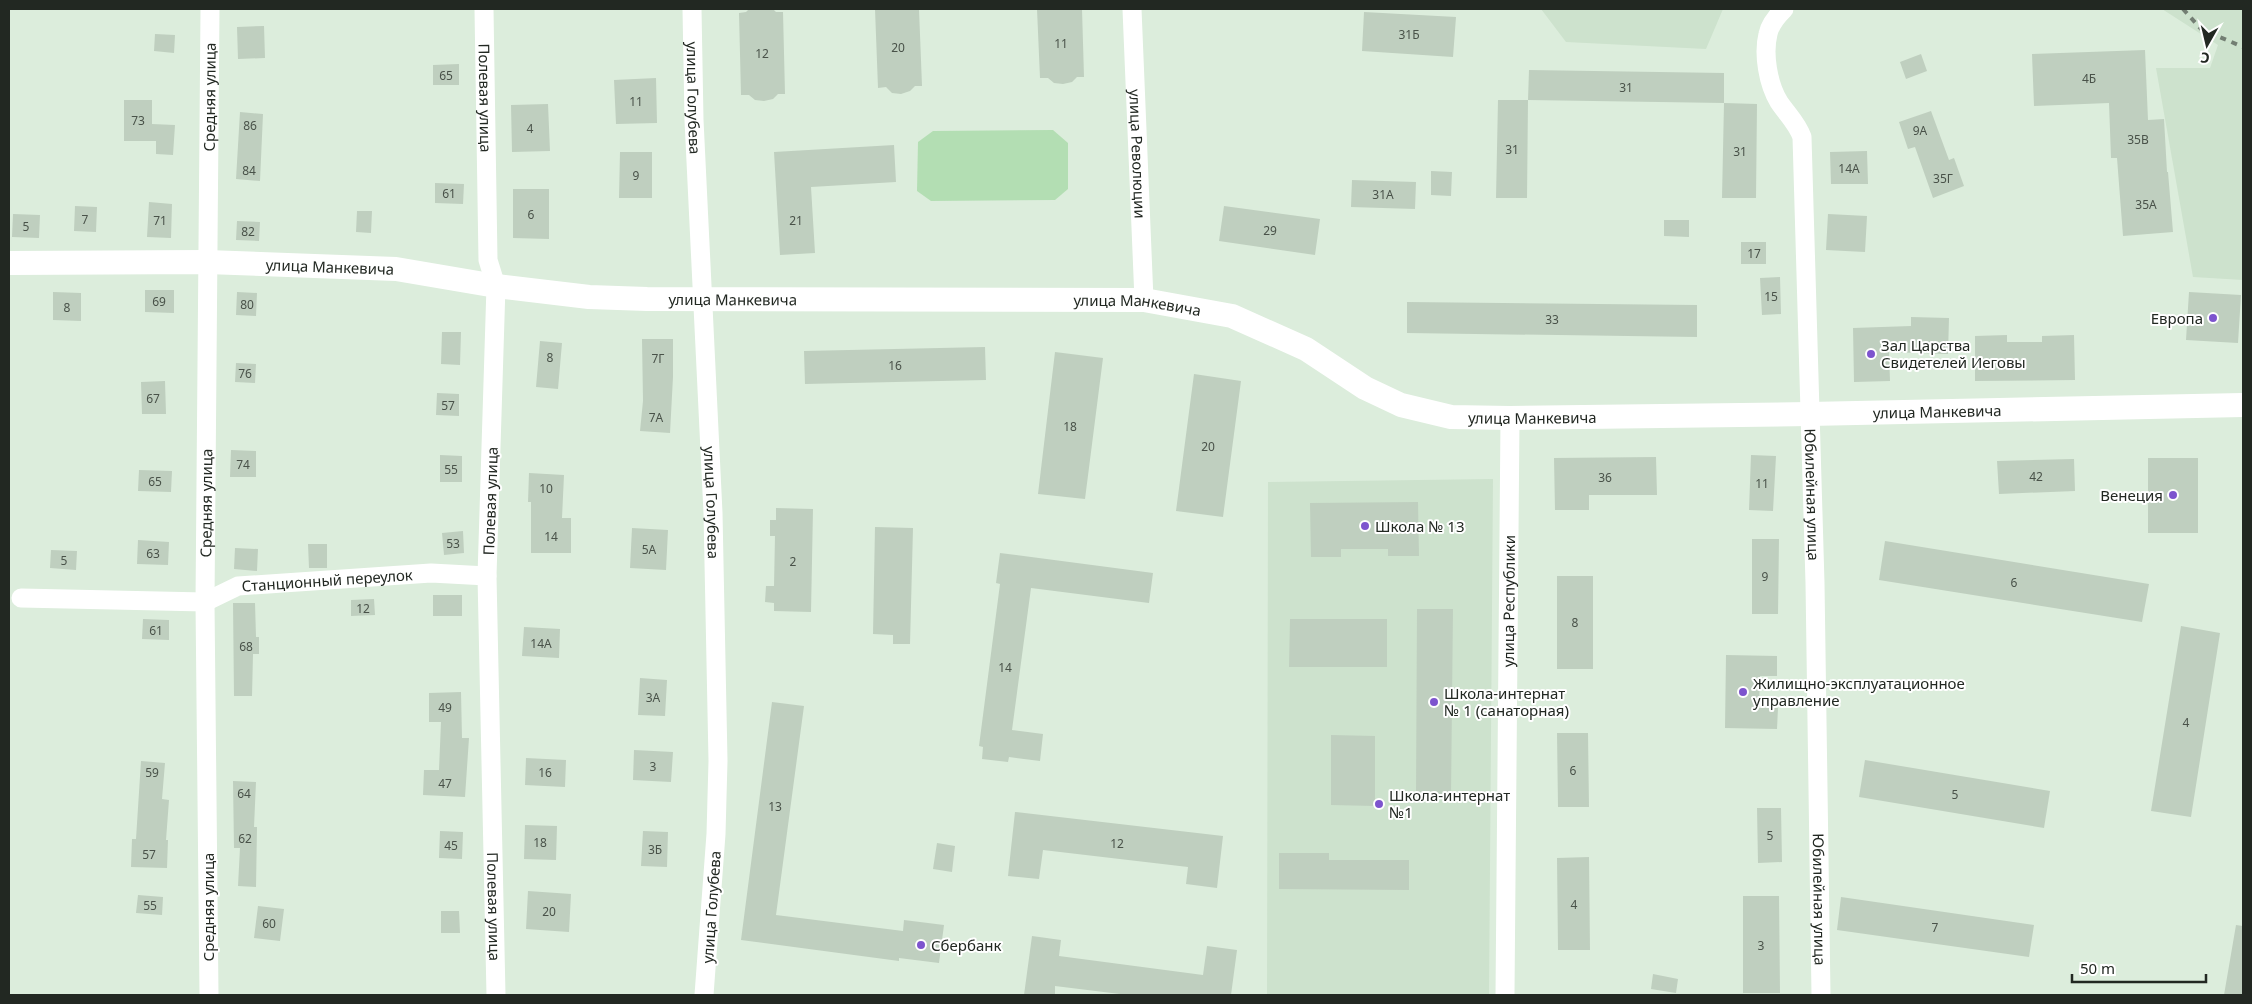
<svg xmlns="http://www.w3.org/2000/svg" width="2252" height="1004" viewBox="0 0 2252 1004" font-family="'Noto Sans',sans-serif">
  <rect width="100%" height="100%" fill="#dceddc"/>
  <path fill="#cde2cd" d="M1541 9H1723L1706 49 1566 42Z
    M2162 9H2243V280L2193 277 2156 68H2210L2218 45Z
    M1493 479 1489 995H1267L1268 482Z"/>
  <path fill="#b3deb3" d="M1053 130 1068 143V189L1055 200 931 201 917 191 918 142 933 131Z"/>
  <path fill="#bfcfbf" d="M749 9H773L776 12H783L785 94H778L773 99 764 101 755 100 749 95H741L739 13 746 12Z
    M875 9H919L922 86H915L910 91 901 94 892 93 886 87 878 88Z
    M1037 9H1082L1084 77H1077L1072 82 1063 84 1054 83 1048 78H1040Z
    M1364 12 1456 17 1453 57 1362 51Z
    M264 26 265 58 238 59 237 27Z
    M155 34 175 35 174 53 154 51Z
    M2145 50 2148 120 2164 119 2167 172H2168L2173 232 2123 236 2117 158H2111L2109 103 2034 106 2032 54Z
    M1921 54 1927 71 1906 79 1900 62Z
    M459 64V85H433V65Z
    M1529 70 1724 73V103L1528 100Z
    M656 78 657 123 616 124 614 80Z
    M124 100H152V124L175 125 173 155 156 154V141H124Z
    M1498 100H1528L1527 198H1496Z
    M1724 103 1757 104 1756 198H1722Z
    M548 104 550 151 512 152 511 105Z
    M1931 111 1949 160 1954 158 1964 186 1933 198 1915 147 1908 149 1899 122Z
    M240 112 263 114 260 181 236 179Z
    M894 145 896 182 811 187 815 253 780 255 774 152Z
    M1867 151 1868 184H1831L1830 152Z
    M620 152H652V198H619Z
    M1431 171 1452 172 1451 196 1431 195Z
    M1352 180 1416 182 1415 209 1351 207Z
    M435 183 464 184 463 204 435 203Z
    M513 189H549V239L513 238Z
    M149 202 172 204 171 238 147 237Z
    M75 206 97 207 96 232 74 231Z
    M1224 206 1320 219 1315 255 1219 241Z
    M357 211H372L371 233 356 232Z
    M13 214 40 215 39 238 12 237Z
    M1828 214 1867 216 1865 252 1826 250Z
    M1664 220H1689V237L1664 236Z
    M237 221 260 222 259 241 236 240Z
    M1741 242H1766V264H1741Z
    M1780 277 1781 314 1762 315 1760 278Z
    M145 290H174V313L145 312Z
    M53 292 81 293V321L53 320Z
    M237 292 257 293 256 316 236 315Z
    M2189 292 2241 295 2238 343 2186 340Z
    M1407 302 1697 305V337L1407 333Z
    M1911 317 1949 318 1948 354 1889 352 1890 381 1854 382 1853 328 1911 326Z
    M442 332H461L460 365 441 364Z
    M2007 335V342H2042V336L2074 335 2075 380 1975 381V336Z
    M642 339H673V377L670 433 640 431 643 401Z
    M540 341 562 343 558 389 536 387Z
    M985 347 986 380 805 384 804 351Z
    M1055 352 1103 358 1085 499 1038 494Z
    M236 363 256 364 255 383 235 382Z
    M1194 374 1241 381 1223 517 1176 511Z
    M165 381 166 414H142L141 382Z
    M437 393 459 394V416L436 415Z
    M231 450 256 451V477H230Z
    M440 455 462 456V482H440Z
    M1751 455 1776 456 1773 511 1749 510Z
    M1656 457 1657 495H1589V510H1555L1554 458Z
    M2148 458H2198V533H2148Z
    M2074 459 2075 491 1999 494 1997 461Z
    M139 470 172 471 171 492 138 491Z
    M529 473 564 475 562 518H571V553H531V502H528Z
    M1418 502 1419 556H1388V549H1341V557H1311L1310 503Z
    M776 508 813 509 811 612 774 611V603L765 602 766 586H774L775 536H770V520H776Z
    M875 527 913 528 910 644H893V635L873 634Z
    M632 528 668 530 666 570 630 568Z
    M463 531 464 553 444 555 442 533Z
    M1752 539H1779L1778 614H1752Z
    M138 540 169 542 168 565 137 564Z
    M1885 541 2149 584 2142 622 1879 580Z
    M308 544H327V568H309Z
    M235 548 258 549 257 571 234 569Z
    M51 550 77 551 76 570 50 568Z
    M1000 553 1153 573 1149 603 1031 588 1012 730 1043 734 1040 761 1009 757 1008 762 982 759 983 747 979 746 1000 584 996 583Z
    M1557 576H1593V669H1557Z
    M433 595H462V616H433Z
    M374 599 375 615 351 616V600Z
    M233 603H255L256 637H259V654H253L252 696H234Z
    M1417 609H1453L1451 796H1416Z
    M143 619 169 620V640L142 639Z
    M1290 619H1387V667H1289Z
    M2181 626 2220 633 2191 817 2151 811Z
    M524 627 560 629 559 658 522 656Z
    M1726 655 1777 656V676H1760L1759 708H1778L1777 729 1725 728Z
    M640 678 667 680 665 716 638 715Z
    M461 692 462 738H469L465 797 423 795 424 770H439L441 722H429V693Z
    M772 702 804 706 776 915 903 931 904 920 944 925 939 963 899 958V961L741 940Z
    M1557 733H1588L1589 807H1558Z
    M1331 735 1375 736V806L1331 805Z
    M634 750 673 752 671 782 633 780Z
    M526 758 566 760 565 787 525 785Z
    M1865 760 2050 791 2044 828 1859 797Z
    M141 761 165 763 162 799 169 800 166 840H168L167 868 131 867 132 839H136Z
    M233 781 256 782 254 827H257L256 887 238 886 240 848H234Z
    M1757 808H1781L1782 862 1758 863Z
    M1015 812 1223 836 1217 888 1186 884 1188 867 1043 850 1039 879 1008 876Z
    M525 825 557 826 556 860 524 859Z
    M440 831 463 832 462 859 439 858Z
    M643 831 668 832 667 867 641 866Z
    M937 843 955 846 952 872 933 869Z
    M1279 853H1329V860H1409V890L1279 889Z
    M1589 857 1590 950H1558L1557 858Z
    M528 891 571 894 569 932 526 929Z
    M138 895 163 897 162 915 136 913Z
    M1743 896H1779L1780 993H1743Z
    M1841 897 2034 925 2029 957 1837 930Z
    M258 906 284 909 280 941 254 938Z
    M441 911H459L460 933H441Z
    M2236 925 2243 926V995H2224Z
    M1032 936 1061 940 1059 956 1203 975 1207 946 1237 950 1231 995H1128L1055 986V995H1024Z
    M1653 974 1678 979 1676 993 1651 989Z"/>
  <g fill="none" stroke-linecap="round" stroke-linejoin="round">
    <g stroke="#fff" stroke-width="19">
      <path id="s1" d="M484 9 488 260 496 286 487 576 496 995"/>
      <path id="s2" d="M692 9 694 120 713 513 718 761 716 834 704 995"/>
      <path id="s3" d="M1132 9 1144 300"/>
      <path id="s4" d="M1784 9C1777 16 1770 24 1768 34 1763 54 1768 84 1779 102 1787 114 1797 123 1802 137L1815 583 1821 995"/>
      <path id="s5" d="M21 598 205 602 238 586 431 573 487 576"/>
      <path id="s6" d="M209 995 205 602 210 9"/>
      <path id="s7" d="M1505 995 1510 418"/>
    </g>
    <path stroke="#fff" stroke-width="24" id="s8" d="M9 263 207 262 396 269 496 286 589 297 647 299 1144 300 1232 316 1306 349 1365 388 1401 405 1451 417 1510 418 1809 414 2243 405"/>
    <path stroke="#737e73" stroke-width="4" stroke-dasharray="6 6" stroke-linecap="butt" d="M2183 9 2201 29 2243 47"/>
  </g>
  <g fill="#7d54ce" stroke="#fff" stroke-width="2">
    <circle cx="2213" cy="318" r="5"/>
    <circle cx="1871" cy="354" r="5"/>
    <circle cx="2173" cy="495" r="5"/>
    <circle cx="1365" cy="526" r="5"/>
    <circle cx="1743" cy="692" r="5"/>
    <circle cx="1434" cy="702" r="5"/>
    <circle cx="1379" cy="804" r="5"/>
    <circle cx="921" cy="945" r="5"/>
  </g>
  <g text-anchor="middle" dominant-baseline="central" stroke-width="4" stroke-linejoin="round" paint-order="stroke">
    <g font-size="12" fill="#495249">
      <text x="1409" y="34">31Б</text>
      <text x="1061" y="43">11</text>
      <text x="898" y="47">20</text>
      <text x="762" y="53">12</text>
      <text x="446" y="75">65</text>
      <text x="2089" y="78">4Б</text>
      <text x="1626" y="87">31</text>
      <text x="636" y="101">11</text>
      <text x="138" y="120">73</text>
      <text x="250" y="125">86</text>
      <text x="530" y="128">4</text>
      <text x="1920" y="130">9А</text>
      <text x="2138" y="139">35В</text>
      <text x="1512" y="149">31</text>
      <text x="1740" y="151">31</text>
      <text x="1849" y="168">14А</text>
      <text x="249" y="170">84</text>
      <text x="636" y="175">9</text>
      <text x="1943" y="178">35Г</text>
      <text x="449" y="193">61</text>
      <text x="1383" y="194">31А</text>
      <text x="2146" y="204">35А</text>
      <text x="531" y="214">6</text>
      <text x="85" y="219">7</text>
      <text x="160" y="220">71</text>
      <text x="796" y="220">21</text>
      <text x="26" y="226">5</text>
      <text x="1270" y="230">29</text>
      <text x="248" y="231">82</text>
      <text x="1754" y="253">17</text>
      <text x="1771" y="296">15</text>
      <text x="159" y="301">69</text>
      <text x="247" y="304">80</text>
      <text x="67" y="307">8</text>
      <text x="1552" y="319">33</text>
      <text x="550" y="357">8</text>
      <text x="658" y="358">7Г</text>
      <text x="895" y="365">16</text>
      <text x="245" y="373">76</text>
      <text x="153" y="398">67</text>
      <text x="448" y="405">57</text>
      <text x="656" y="417">7А</text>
      <text x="1070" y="426">18</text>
      <text x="1208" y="446">20</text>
      <text x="243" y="464">74</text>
      <text x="451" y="469">55</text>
      <text x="2036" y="476">42</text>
      <text x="1605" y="477">36</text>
      <text x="155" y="481">65</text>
      <text x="1762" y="483">11</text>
      <text x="546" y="488">10</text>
      <text x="551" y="536">14</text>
      <text x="453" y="543">53</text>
      <text x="649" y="549">5А</text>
      <text x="153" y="553">63</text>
      <text x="64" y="560">5</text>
      <text x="793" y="561">2</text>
      <text x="1765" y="576">9</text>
      <text x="2014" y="582">6</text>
      <text x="363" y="608">12</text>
      <text x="1575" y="622">8</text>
      <text x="156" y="630">61</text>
      <text x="541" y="643">14А</text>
      <text x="246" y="646">68</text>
      <text x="1005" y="667">14</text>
      <text x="653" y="697">3А</text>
      <text x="445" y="707">49</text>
      <text x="2186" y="722">4</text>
      <text x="653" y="766">3</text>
      <text x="1573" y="770">6</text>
      <text x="152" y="772">59</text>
      <text x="545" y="772">16</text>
      <text x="445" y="783">47</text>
      <text x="244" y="793">64</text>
      <text x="1955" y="794">5</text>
      <text x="775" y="806">13</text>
      <text x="1770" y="835">5</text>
      <text x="245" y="838">62</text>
      <text x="540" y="842">18</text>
      <text x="1117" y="843">12</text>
      <text x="451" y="845">45</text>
      <text x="655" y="849">3Б</text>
      <text x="149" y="854">57</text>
      <text x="1574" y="904">4</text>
      <text x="150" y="905">55</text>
      <text x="549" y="911">20</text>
      <text x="269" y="923">60</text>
      <text x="1935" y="927">7</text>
      <text x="1761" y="945">3</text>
    </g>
    <g font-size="15" fill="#222822" stroke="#fff">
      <text stroke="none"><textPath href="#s6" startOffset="898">Средняя улица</textPath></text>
      <text stroke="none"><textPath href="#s1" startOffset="89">Полевая улица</textPath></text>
      <text stroke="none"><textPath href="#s2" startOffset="89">улица Голубева</textPath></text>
      <text stroke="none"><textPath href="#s3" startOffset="145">улица Революции</textPath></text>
      <text stroke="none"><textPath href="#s8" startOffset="321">улица Манкевича</textPath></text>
      <text stroke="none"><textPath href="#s8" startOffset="726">улица Манкевича</textPath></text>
      <text stroke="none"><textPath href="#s8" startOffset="1131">улица Манкевича</textPath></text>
      <text stroke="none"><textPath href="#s8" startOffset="1956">улица Манкевича</textPath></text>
      <text stroke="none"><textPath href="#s8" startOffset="1551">улица Манкевича</textPath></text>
      <text stroke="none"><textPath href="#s4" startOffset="500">Юбилейная улица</textPath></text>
      <text transform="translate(490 501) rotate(-88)">Полевая улица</text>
      <text stroke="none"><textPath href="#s6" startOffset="492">Средняя улица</textPath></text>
      <text stroke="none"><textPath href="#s2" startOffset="494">улица Голубева</textPath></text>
      <text stroke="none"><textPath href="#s5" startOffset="310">Станционный переулок</textPath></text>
      <text stroke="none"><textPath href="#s7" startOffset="394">улица Республики</textPath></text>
      <text stroke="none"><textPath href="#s4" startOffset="905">Юбилейная улица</textPath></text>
      <text stroke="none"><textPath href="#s1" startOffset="899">Полевая улица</textPath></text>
      <text transform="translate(208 907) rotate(-90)">Средняя улица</text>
      <text transform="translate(711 907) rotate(-86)">улица Голубева</text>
    </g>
    <g font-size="15" fill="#222822" stroke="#fff" text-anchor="start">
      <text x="2203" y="318" text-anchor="end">Европа</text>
      <text x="1881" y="345">Зал Царства<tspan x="1881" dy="17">Свидетелей Иеговы</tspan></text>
      <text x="2163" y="495" text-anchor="end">Венеция</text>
      <text x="1375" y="526">Школа № 13</text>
      <text x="1753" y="683">Жилищно-эксплуатационное<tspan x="1753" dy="17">управление</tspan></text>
      <text x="1444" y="693">Школа-интернат<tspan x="1444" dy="17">№ 1 (санаторная)</tspan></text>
      <text x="1389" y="795">Школа-интернат<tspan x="1389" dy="17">№1</tspan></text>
      <text x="931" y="945">Сбербанк</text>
    </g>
  </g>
  <rect width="2252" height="1004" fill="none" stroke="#222822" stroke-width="20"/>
  <g transform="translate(2207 45) rotate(188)" stroke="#ffffff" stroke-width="4" paint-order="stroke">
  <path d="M0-4L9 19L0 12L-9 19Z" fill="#222822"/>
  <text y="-8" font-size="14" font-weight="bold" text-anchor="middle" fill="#222822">С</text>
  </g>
  <path d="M2072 974v8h134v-8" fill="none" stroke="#222822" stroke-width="2.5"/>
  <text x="2080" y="974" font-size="15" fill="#222822" stroke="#ffffff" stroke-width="4" paint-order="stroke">50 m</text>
</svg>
